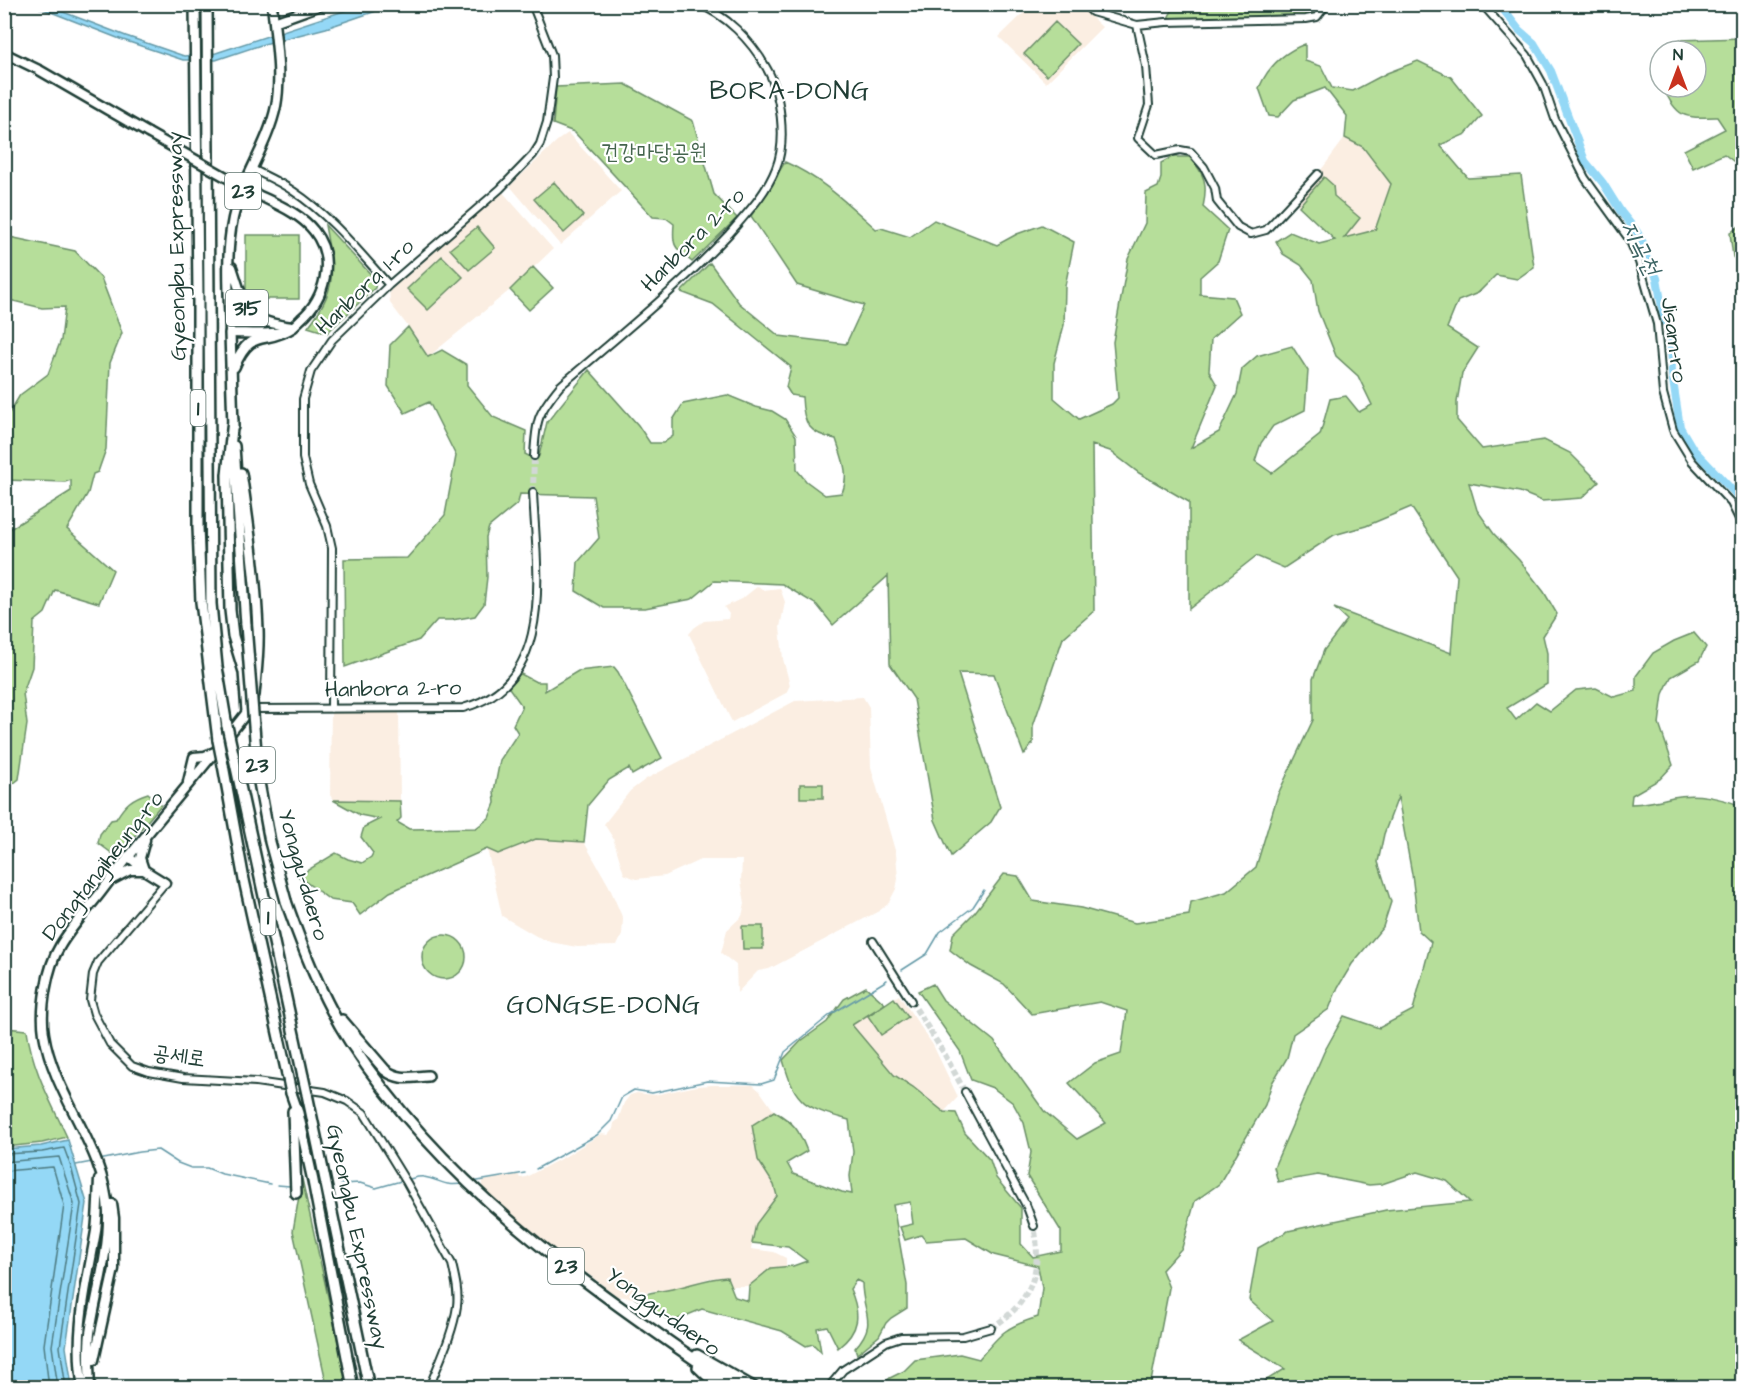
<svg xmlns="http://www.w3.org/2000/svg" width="1747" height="1392" viewBox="0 0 1747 1392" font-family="'Architects Daughter','Poor Story',sans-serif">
  <rect width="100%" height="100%" fill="#fff"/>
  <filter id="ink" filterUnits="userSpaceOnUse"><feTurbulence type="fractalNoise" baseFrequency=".0167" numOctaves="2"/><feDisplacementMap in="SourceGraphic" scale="12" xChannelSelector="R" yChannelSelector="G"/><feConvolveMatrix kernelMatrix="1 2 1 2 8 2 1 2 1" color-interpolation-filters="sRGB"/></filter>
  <g filter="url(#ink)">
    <path fill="#fbeee2" d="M1032 5H1078L1102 27 1046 83 999 37Z
      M568 133 621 191 560 245 510 186 557 141Z
      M1345 138 1363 147 1391 184 1375 230 1336 240 1294 201 1318 174Z
      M500 189 553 249 510 290 428 357 419 341 390 303 389 285Z
      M758 586 763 590 780 588 785 602 780 627 783 659 790 685 786 693 732 722 689 634 694 628 704 621 728 619 729 614 724 607 743 598Z
      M863 697 869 707 871 767 896 854 898 879 896 889 888 904 879 911 769 969 758 971 737 993 736 965 721 953 727 930 742 916 745 903 741 881 742 860H700L665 876 636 879 624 874 613 838 604 824 630 791 646 779 795 701Z
      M331 709H399L400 801 333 800 330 795Z
      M536 839 584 842 609 886 623 919 622 935 617 946 577 947 550 942 536 936 502 916 487 849 499 854Z
      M899 995 933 1045 958 1097 944 1112 913 1087 894 1075 852 1025Z
      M713 1085H753L760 1091 774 1111 752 1125 758 1160 774 1185 777 1196 768 1209 752 1243 751 1249 774 1252 786 1258V1266L771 1268 749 1286H731L727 1277 710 1278 670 1290 649 1291 635 1298 617 1296 501 1208 482 1190V1181L512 1175 518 1174 520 1178 526 1177 566 1156 601 1134 608 1135 613 1129 614 1123 618 1120 624 1103 630 1095 637 1093 654 1095 697 1086Z"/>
    <path fill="#b6de9a" stroke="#6a8e67" stroke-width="1.5" d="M1185 5H1327L1317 17 1166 22 1174 7Z
      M1055 22 1078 44 1047 76 1024 54Z
      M1742 38V168L1724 154 1693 168 1684 150 1725 129 1717 117C1685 118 1677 119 1663 87H1696V51H1672L1679 40Z
      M1305 44V61L1321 66 1332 88 1353 91 1387 73 1418 61 1451 77 1482 116 1466 134 1440 145 1468 178 1521 175 1534 267 1517 279 1496 275 1478 293 1458 301 1447 328 1478 348 1462 373 1457 402V420L1482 449 1544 440 1570 453 1599 482 1582 498 1542 501 1520 492 1469 483 1477 510 1494 534 1519 560 1544 592 1557 614 1543 636 1547 653V684L1507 708 1516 720 1536 702 1550 711 1576 690 1596 688 1614 697 1636 691V676L1653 653 1674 641 1694 633 1706 647 1699 661 1671 677 1663 694 1659 724 1673 765 1660 779 1632 795 1631 804C1646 804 1658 801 1673 797 1697 792 1720 798 1742 806V1387H1264L1263 1382 1285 1369 1238 1340 1273 1321 1249 1300 1258 1248 1288 1231 1386 1210 1470 1202 1447 1181 1417 1172 1382 1184 1369 1185 1318 1175 1278 1182 1274 1167 1324 1052 1344 1016 1379 1028 1413 1010 1431 942 1419 931 1412 874 1398 797 1384 834 1378 862 1391 902 1383 927 1352 964 1338 987 1329 1009 1293 1034 1287 1058 1272 1083 1265 1105 1219 1184 1195 1201 1182 1248 1162 1270 1169 1288 1150 1387H880L890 1378 904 1371 915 1360 960 1354 979 1359C1001 1333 1005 1327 1038 1317L1042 1288 1038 1266 994 1255 966 1238 926 1241 921 1235 905 1240 900 1227 913 1224 910 1202 893 1205 907 1285V1308L891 1318 886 1323 879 1336 857 1354 855 1348C879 1321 862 1314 862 1283L856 1280 850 1289C861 1314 860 1331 838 1348L827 1326 817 1328 821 1352 813 1344 806 1346 782 1331 702 1309 671 1322 635 1298C652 1290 656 1293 672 1289 691 1285 708 1278 727 1277L735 1297 748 1301 749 1286 771 1268 793 1266 807 1261 788 1247 752 1243 756 1224 777 1196 774 1185 758 1160 752 1125 774 1111C795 1124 798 1128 807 1151L787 1163 793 1174 842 1192 852 1194 850 1176 853 1152 849 1120C835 1116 810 1110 801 1099 791 1089 787 1073 783 1060L801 1041 827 1022 844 999 866 987 885 1004 852 1025 894 1075 913 1087 944 1112 956 1113 965 1133 990 1160 996 1178 1021 1208V1244L1033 1257 1061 1251V1231L1027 1176 1031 1152 1024 1123 1013 1103 993 1088 971 1080 960 1051 918 991 933 984 943 1000 994 1041 1044 1111 1077 1139 1106 1123 1069 1083 1095 1063 1121 1054 1127 1011 1100 1002 1032 1014 1004 984 971 966 950 950 953 934 975 912 1004 874 1018 876 1033 901 1081 908 1135 923 1189 915 1191 902 1226 892 1256 867 1278 794 1313 720V679L1324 650 1347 620 1334 608 1451 653 1457 576 1411 507 1366 526 1334 535 1284 568 1256 556 1189 609V502L1139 473 1110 451 1092 445 1094 611 1063 638 1033 726V743L1024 755 994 674 958 673 1000 807 991 822 951 856 935 820 914 699 890 664 888 576 833 625 817 605 782 584 714 581 692 599 645 608H604L576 591 578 562 599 538 593 496 520 494 518 503 489 527 486 537 487 577 484 604 475 616 452 620H437L419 640 345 667 344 559 407 558 445 515 456 456 429 402 405 413 388 386 390 345 408 327 428 357 442 350 467 365V385L493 417 526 431 525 454 534 459 539 456 547 422 589 370 638 425 650 443H663L673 436V420L683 404 727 395 756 407 772 411 785 419 796 436 797 470 806 481 825 495 842 493C850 474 842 458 836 439 809 434 803 424 802 397L791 395 786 387 791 367 713 304 681 292 710 263 739 303 779 336 846 344 864 305 797 285 751 216 785 162C820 177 848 204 876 229L881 228 910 237 934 220 997 245 1017 234 1042 225 1074 242 1065 286 1064 325 1054 363V398L1079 419 1112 404 1118 398 1113 342 1128 259 1145 223 1146 193 1158 187 1161 178V163L1172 157H1190C1205 175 1208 184 1203 207L1228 230 1218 261 1200 277V294L1233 297 1240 313 1211 339 1209 371 1217 385 1191 448 1219 432 1237 394 1242 369 1257 356 1292 346 1308 371 1305 410 1273 426 1261 443 1255 461 1272 473 1320 435 1330 399 1346 396 1359 412 1372 405 1358 376 1336 356 1318 311 1313 280 1301 265 1283 254 1276 241 1290 232 1319 244 1335 240 1299 206 1324 177 1333 185 1334 196 1360 218 1344 238 1375 230 1391 184 1363 147 1345 138 1347 116 1325 88 1294 100 1278 117 1269 116 1259 88C1268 67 1284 52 1305 44Z
      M625 84 693 121 714 194 737 218 692 262C675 247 672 248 674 224L666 218 653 217 574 132 553 124 556 87Z
      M554 182 583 216 564 233 534 199Z
      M1742 224V269L1733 257 1730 233Z
      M325 225 376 280 375 288 327 333 308 327C339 287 333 272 325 225Z
      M477 227 495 248 469 270 450 249Z
      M246 235H299V299H246Z
      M5 236 75 251 101 278 122 333 110 363 106 449 98 472 93 474 88 493 67 529 113 570 99 603 55 590 45 613 34 622 32 667 23 693 27 724 19 779 5 790V532L71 491V480L65 482 5 480V420L20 395 48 374 61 340 65 307 42 308 5 299Z
      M442 256 463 277 428 310 407 289Z
      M533 267 553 288 529 310 510 290Z
      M614 667 618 672 662 758 632 775 629 768 609 780 588 805 584 842 536 839 498 854 487 849 390 892 360 915 352 903 330 900 298 876 336 853 348 859 362 863 371 857 373 853 361 837 364 827 380 819 360 815 333 800 400 801 401 818 397 822 409 829 476 828 489 818 495 803 494 791 500 760 518 733 513 725 522 706 507 685 517 672 536 682H545V691L578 671Z
      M800 784H823V798H800Z
      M148 793 161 805 117 857 98 843 100 834 111 820 116 819C125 804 132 798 148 793Z
      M742 926H763V949H743Z
      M422 957a22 22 0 1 1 44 0a22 22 0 1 1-44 0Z
      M894 998 908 1017 881 1035 868 1016Z
      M5 1028 27 1030C32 1069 51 1102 67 1137L42 1143 5 1147Z
      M302 1179 348 1387H327V1386L293 1231Z"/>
    <path fill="#94d8f6" stroke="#659aa8" stroke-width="1.5" d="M33 5H45L126 36 184 56 216 53 362 5H394L326 28 264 44 216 60H183L120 39Z
      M68 1140 87 1203 66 1347 72 1387H5V1149L41 1146Z"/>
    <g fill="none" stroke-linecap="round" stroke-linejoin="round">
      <path stroke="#4e7b82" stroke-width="1.5" d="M4 1154 42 1152 64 1148 71 1167 81 1204 60 1347 66 1388
        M4 1162 59 1157 74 1204 52 1346 58 1388
        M4 1171 53 1167 64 1205 44 1345 49 1388"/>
      <path stroke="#659aa8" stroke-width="1.5" d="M902 970 927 954 940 932 973 907 984 890
        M99 1160 139 1152 158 1150 178 1163 191 1168H207L222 1174 270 1184
        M76 1165 92 1162
        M536 1169 597 1135 611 1121 622 1097 634 1090 652 1093 707 1081 761 1084 774 1080 785 1052 830 1015 887 980
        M409 1179C414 1178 420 1176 424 1177 441 1180 446 1188 465 1183
        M472 1182 525 1173
        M341 1184 360 1183 376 1188 401 1181
        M277 1185 290 1186"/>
      <path stroke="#94d8f6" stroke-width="8" d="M1499 4 1519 30 1534 43 1551 71 1585 161 1603 183 1621 212 1637 232 1643 243 1645 255 1657 278 1663 313 1671 337 1672 374 1680 427 1693 449 1735 493 1742 504"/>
      <path stroke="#d2d8d6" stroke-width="6" stroke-dasharray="6 3" stroke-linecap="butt" d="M533 492 534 456
        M911 1001 944 1053 965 1092
        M991 1328C1031 1303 1043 1271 1034 1226"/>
      <g stroke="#1f3d34" stroke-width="10">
        <path id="minor" d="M1084 4 1092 12 1137 25 1146 66 1149 105 1138 138 1156 155 1180 150 1191 152 1204 167 1215 188 1217 201 1238 227 1251 234 1266 230 1318 174
          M1482 4 1527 55 1543 84 1555 119 1585 178 1629 239 1639 262 1657 324 1663 393 1673 430 1692 461 1731 503 1742 525
          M534 8 543 4
          M1137 25 1166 22 1306 19 1317 17 1327 4
          M252 169C266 176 280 182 293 191 331 216 359 252 389 285
          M534 456C536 420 537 414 560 386 618 337 677 289 729 234 747 213 766 194 776 168 787 141 781 92 766 67 751 41 726 14 697 4
          M253 709 463 708C558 683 536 567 533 492
          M331 709 332 548 327 526 309 484 303 458V399L311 371 332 340 389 285 500 189 533 155 540 144 547 122 553 78 552 55 532 4
          M165 883 98 962 93 974 90 1000 94 1014 110 1044 132 1066 149 1072 183 1078 256 1082 325 1092 347 1101 364 1113 407 1183 452 1264C455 1277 459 1292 457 1306 453 1334 439 1362 429 1388
          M873 941 911 1001
          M965 1092 1027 1207 1034 1226
          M828 1388 843 1370 886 1342 901 1337 963 1336 991 1328"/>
      </g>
      <g stroke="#1f3d34" stroke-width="13">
        <path id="major" d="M274 22 324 4
          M4 53 39 70 148 133
          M256 194C276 204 300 213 314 231 336 259 325 298 301 319 295 325 290 330 282 332 266 335 247 333 230 333 229 295 225 256 233 218 242 179 268 145 276 106 282 73 275 37 272 4
          M232 267C247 311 243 320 292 327
          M188 782 194 757 205 756 217 751
          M128 856 144 870 165 883
          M113 879 130 870H144L140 858 145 840
          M94 1360 114 1269V1218L112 1204
          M83 1388C73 1334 87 1284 96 1231 98 1214 98 1197 99 1180
          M90 1388C89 1369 88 1351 90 1333 96 1293 109 1254 108 1212 105 1147 54 1097 44 1034 40 1009 47 967 60 946 71 927 88 909 101 892 148 830 200 773 247 712L253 709"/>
      </g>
      <g stroke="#1f3d34" stroke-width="14">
        <path id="highway" d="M195 4 198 295V527L201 602 218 740
          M207 4 211 604 217 667 227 726
          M230 333 233 427
          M234 367C251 326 264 346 293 327
          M233 420 227 475 230 610 233 636 244 672 247 712
          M234 446 246 625
          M241 473C249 525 256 577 258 630 259 652 256 673 254 695
          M234 758 303 1076
          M223 765 244 880 287 1074
          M286 901C303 949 322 999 350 1042 448 1192 591 1288 736 1388
          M342 1020 385 1070C399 1081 411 1077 428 1076
          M291 1093 298 1113 313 1181 353 1388
          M307 1094 369 1388
          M293 1111 296 1193
          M697 1355 755 1388
          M698 1367 720 1388"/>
      </g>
      <use href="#minor" stroke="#fff" stroke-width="6"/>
      <use href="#major" stroke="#fff" stroke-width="8"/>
      <use href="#highway" stroke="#fff" stroke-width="9"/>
      <g stroke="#1f3d34" stroke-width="13" stroke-linecap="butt">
        <path id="major-bridge" d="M148 133 256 194"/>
      </g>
      <g stroke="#1f3d34" stroke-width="14" stroke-linecap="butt">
        <path id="highway-bridge" d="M246 625 258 777 270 842 286 901
          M227 726 234 758
          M218 740 223 765
          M287 1074 291 1093
          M303 1076 307 1094"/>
      </g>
      <use href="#major-bridge" stroke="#fff" stroke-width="8"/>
      <use href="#highway-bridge" stroke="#fff" stroke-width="9"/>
    </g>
  </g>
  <g text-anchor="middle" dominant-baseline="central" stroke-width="4.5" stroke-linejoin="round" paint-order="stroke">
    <g fill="#fff" stroke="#627771" stroke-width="1.5">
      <rect x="225" y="173" width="36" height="36" rx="4.5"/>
      <rect x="226" y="290" width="42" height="36" rx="4.5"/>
      <rect x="190.5" y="390" width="15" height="36" rx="4.5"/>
      <rect x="239" y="747" width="36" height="36" rx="4.5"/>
      <rect x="260.5" y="899" width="15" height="36" rx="4.5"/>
      <rect x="548" y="1248" width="36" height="36" rx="4.5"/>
    </g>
    <g font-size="21" font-weight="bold" fill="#1f3d34">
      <text x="243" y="191">23</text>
      <text x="247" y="308">315</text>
      <text x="198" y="408">1</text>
      <text x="257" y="765">23</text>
      <text x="268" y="917">1</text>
      <text x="566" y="1266">23</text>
    </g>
    <g font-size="22" fill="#45654e" stroke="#fff">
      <text x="654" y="152">건강마당공원</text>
    </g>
    <g font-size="22" fill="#1f3d34" stroke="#fff">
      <text transform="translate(693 240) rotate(-45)">Hanbora 2-ro</text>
      <text transform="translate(177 246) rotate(-91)">Gyeongbu Expressway</text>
      <text transform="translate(365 287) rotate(-44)">Hanbora 1-ro</text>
      <text transform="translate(1674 340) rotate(82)">Jisam-ro</text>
      <text transform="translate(393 689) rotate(-1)">Hanbora 2-ro</text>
      <text transform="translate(103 866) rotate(-52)">Dongtangiheung-ro</text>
      <text transform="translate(303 875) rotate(74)">Yonggu-daero</text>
      <text transform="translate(179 1056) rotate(8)">공세로</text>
      <text transform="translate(357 1237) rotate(78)">Gyeongbu Expressway</text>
      <text transform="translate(663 1312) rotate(36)">Yonggu-daero</text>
    </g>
    <g font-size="24" font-style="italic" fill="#3c6464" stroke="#fff">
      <text transform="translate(1640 248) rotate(63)">지곡천</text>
    </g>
    <g font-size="26" letter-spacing="1.5" fill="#1f3d34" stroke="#fff">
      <text x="790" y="91">BORA-DONG</text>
      <text x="604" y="1005">GONGSE-DONG</text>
    </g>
  </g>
  <rect width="1747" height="1392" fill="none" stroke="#fff" stroke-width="24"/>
  <rect x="12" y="12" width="1723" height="1368" fill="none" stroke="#1f3d34" stroke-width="2" filter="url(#ink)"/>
  <g transform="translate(1678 69)"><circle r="28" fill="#ffffff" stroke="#a5b1ae" stroke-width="1.5"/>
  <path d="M0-4.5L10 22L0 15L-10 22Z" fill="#c8321e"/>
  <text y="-9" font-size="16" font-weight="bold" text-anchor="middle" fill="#1f3d34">N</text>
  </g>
</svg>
